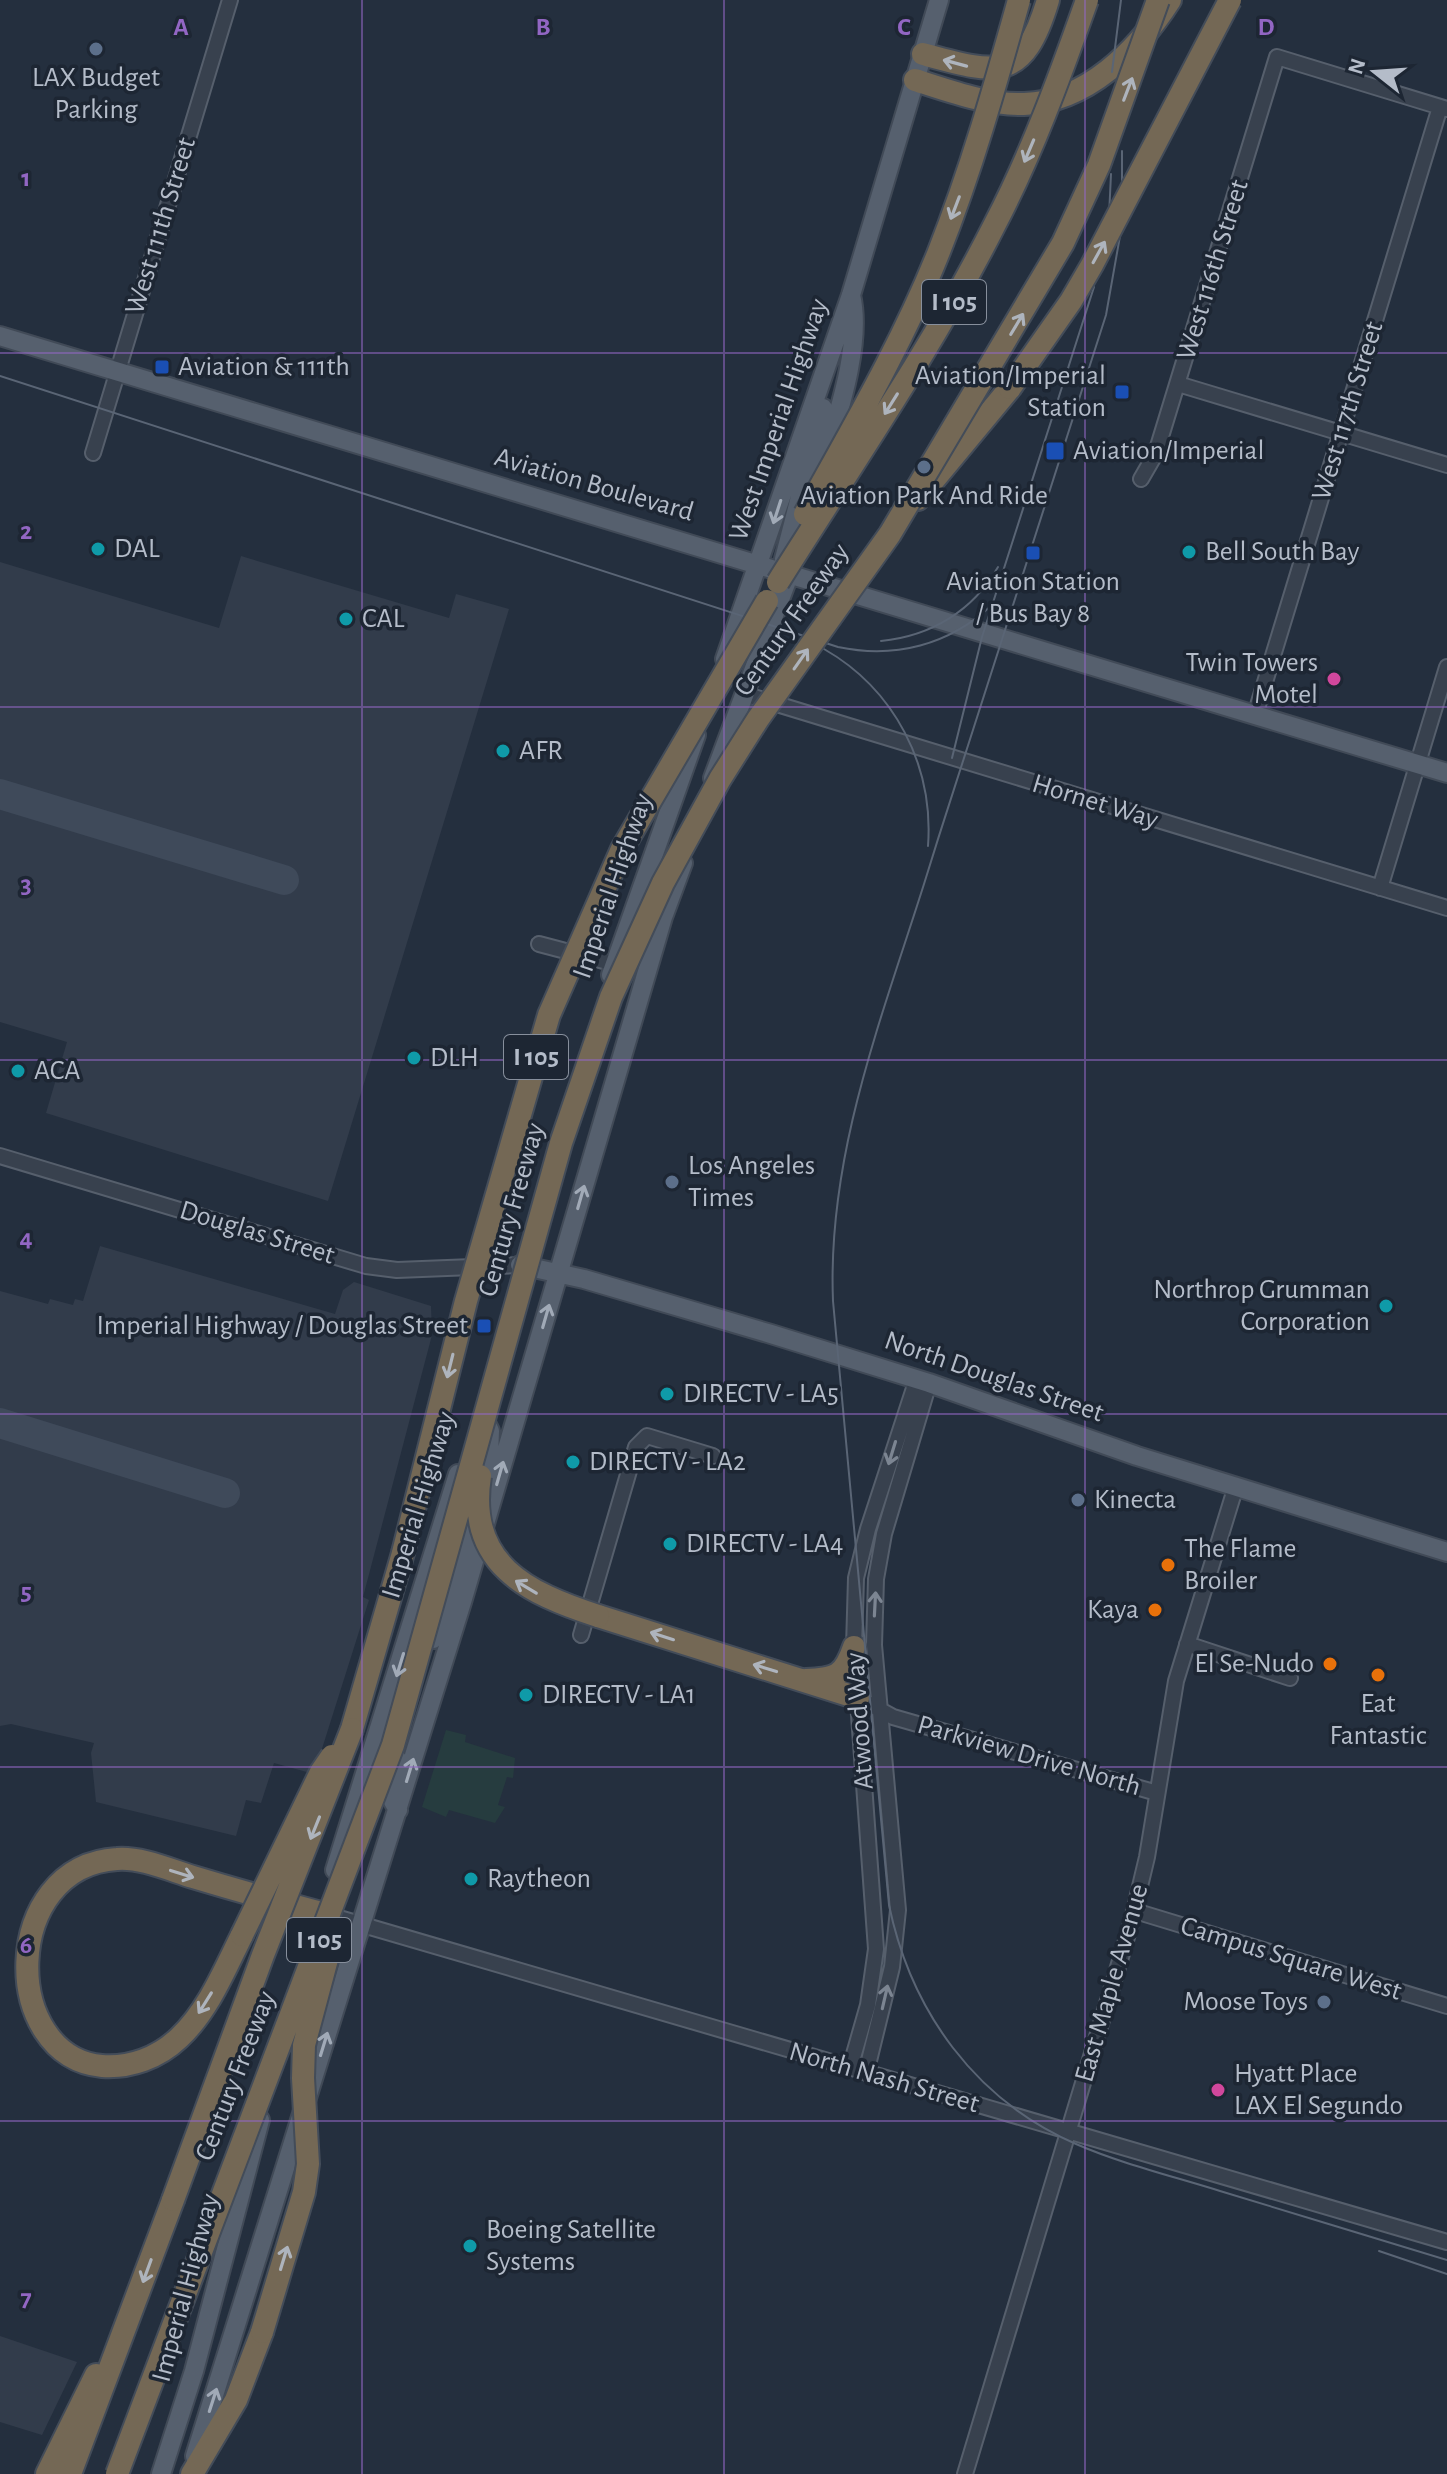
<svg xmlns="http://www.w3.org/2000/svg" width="1447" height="2474" viewBox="0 0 1447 2474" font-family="'Alegreya Sans',sans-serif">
  <rect width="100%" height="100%" fill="#242f3e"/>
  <path fill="#323c4b" d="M241 556 449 618 456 594 509 609 328 1201 46 1113 67 1042 0 1022V562L219 628Z
    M100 1246 335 1314 343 1290 354 1282 431 1306 432 1335 363 1597 369 1600 314 1774 274 1763 261 1803 246 1800 236 1836 96 1802 91 1753 94 1743 11 1724 0 1726V1291L48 1304 50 1299 73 1305 75 1299 83 1301Z
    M0 2336 77 2362 42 2435 0 2422Z"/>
  <path fill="#263c3f" d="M446 1730 466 1735 465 1742 515 1758 513 1778 507 1777 498 1805 505 1807 495 1823 449 1810 446 1817 422 1807Z"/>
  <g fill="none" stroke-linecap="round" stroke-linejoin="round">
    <path stroke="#3f4a5a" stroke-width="30" d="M0 794 284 880
      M0 1423 225 1493"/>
    <g stroke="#565f6c" stroke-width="18">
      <path id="minor" d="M1178 384 1447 465
        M93 453 230 0
        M1141 479 1156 453 1277 57 1447 109
        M744 694 1447 908
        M1255 715 1440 107
        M1380 888 1447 667
        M539 944 615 964
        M0 1156 366 1266 397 1270 520 1265
        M581 1635 636 1447 647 1436 713 1456
        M1187 1644 1290 1678
        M858 1698 893 1717 1157 1793
        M1135 1911 1447 2006
        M322 1913 1447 2242
        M850 2068 868 2005 876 1949 854 1647 856 1578 868 1529 917 1379
        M866 2073 892 1967 898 1910 874 1645 876 1579 884 1534 929 1383
        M965 2474 1131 1924 1147 1857 1176 1681 1236 1486"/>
    </g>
    <g stroke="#414a57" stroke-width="22">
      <path id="major" d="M0 336 1447 773
        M821 473C835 423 863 346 851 295
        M787 569 784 559 823 408
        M725 659 851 295 939 0
        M713 778 791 570
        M611 975 696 735
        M520 1265 584 1279 771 1334 929 1383 1137 1456 1447 1552
        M433 1639 489 1455 490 1431 484 1419
        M397 1759 389 1794 398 1810
        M335 1870 458 1474
        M195 2456 462 1602 663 917 683 863
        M161 2474 194 2371 260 2120"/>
    </g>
    <g stroke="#434c59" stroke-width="26">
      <path id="highway" d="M923 54C997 74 1023 83 1048 0
        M915 80C950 91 987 105 1024 104 1087 102 1138 50 1170 0
        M918 499 1010 388
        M598 1616 858 1698
        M806 1680C836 1679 844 1676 854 1647
        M352 1729 403 1553
        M242 1935C225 1969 208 2011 179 2038 158 2058 130 2068 102 2066 0 2057 0 1866 117 1859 141 1857 170 1870 193 1877 236 1890 279 1902 321 1913
        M47 2474 96 2375
        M70 2474 173 2200
        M192 2474 236 2400 262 2332"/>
    </g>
    <use href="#minor" stroke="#38414e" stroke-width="14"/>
    <use href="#major" stroke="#56606e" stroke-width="18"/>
    <use href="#highway" stroke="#746855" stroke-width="22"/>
    <path stroke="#5a6575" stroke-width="2" d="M1112 72 1121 0
      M1122 151V188
      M1109 216 1111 174
      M1120 236 1106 315C1045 505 983 694 924 884 881 1020 827 1156 833 1301L889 1905C911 2011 975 2100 1076 2144 1122 2164 1172 2176 1220 2191 1296 2214 1371 2237 1447 2260
      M0 376 838 647C895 659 949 645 992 605
      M881 641C931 636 973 611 998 567
      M824 649C894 689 934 765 928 846
      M952 758 982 637 1094 287
      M1379 2251 1447 2274"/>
    <g stroke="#434c59" stroke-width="26" stroke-linecap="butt">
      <path id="highway-bridge" d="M1010 388 1071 301 1092 265 1230 0
        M805 514C852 429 902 344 938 254 971 171 995 86 1019 0
        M778 582C852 464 932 349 995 224 1032 153 1060 76 1087 0
        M480 1476C466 1564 527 1593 598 1616
        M403 1553 466 1301 549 1015 622 849 767 601
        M242 1935 321 1772 332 1756
        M173 2200 263 1955 352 1729
        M262 2332 304 2192 308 2164 303 2078 304 2045 327 1959
        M117 2474 393 1745 561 1143 611 997 663 883 720 779 758 719 890 534 1063 243 1099 165 1158 0"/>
    </g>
    <use href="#highway-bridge" stroke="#746855" stroke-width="22"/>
  </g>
  <defs><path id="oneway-shaft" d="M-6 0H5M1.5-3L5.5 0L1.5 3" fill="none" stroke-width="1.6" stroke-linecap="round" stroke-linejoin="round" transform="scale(2)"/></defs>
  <g stroke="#aeb4bd">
    <use href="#oneway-shaft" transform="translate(955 63) rotate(-165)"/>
    <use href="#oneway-shaft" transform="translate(1128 89) rotate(-69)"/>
    <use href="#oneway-shaft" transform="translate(1029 151) rotate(113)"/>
    <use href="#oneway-shaft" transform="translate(955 208) rotate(111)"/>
    <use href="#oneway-shaft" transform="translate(1099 252) rotate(-61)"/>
    <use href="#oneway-shaft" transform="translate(1017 324) rotate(-59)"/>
    <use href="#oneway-shaft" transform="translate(891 404) rotate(122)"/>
    <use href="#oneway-shaft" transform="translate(801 659) rotate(-55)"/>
    <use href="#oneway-shaft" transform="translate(450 1366) rotate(104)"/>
    <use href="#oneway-shaft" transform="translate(526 1587) rotate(-149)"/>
    <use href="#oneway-shaft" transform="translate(662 1636) rotate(-162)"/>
    <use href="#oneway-shaft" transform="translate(765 1668) rotate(-163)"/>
    <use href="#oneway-shaft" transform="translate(315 1828) rotate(112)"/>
    <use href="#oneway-shaft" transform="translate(182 1874) rotate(17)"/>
    <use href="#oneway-shaft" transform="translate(205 2003) rotate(122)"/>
    <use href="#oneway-shaft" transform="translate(284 2258) rotate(-73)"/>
    <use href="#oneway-shaft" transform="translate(147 2271) rotate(110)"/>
  </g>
  <g stroke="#a1aab7">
    <use href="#oneway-shaft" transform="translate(777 512) rotate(108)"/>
    <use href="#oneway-shaft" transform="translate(581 1197) rotate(-74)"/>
    <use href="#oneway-shaft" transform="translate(546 1316) rotate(-74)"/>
    <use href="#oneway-shaft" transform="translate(500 1473) rotate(-74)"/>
    <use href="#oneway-shaft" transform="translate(400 1665) rotate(107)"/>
    <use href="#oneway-shaft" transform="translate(410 1770) rotate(-73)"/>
    <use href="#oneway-shaft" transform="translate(324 2044) rotate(-73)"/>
    <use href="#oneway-shaft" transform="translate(213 2400) rotate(-72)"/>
  </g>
  <g stroke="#7c8592">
    <use href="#oneway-shaft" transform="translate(892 1453) rotate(107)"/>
    <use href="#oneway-shaft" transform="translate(875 1604) rotate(-87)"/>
    <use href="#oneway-shaft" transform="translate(885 1997) rotate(-77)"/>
  </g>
  <path fill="none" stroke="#9266c3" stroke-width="2" stroke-opacity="0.55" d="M362 0V2474M724 0V2474M1085 0V2474M0 353H1447M0 707H1447M0 1060H1447M0 1414H1447M0 1767H1447M0 2121H1447"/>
  <g fill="#5c6f8a" stroke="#1d2633" stroke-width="3">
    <circle cx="96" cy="49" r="8"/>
    <circle cx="924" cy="467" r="8"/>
    <circle cx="672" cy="1182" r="8"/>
    <circle cx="1078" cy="1500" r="8"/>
    <circle cx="1324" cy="2002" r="8"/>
  </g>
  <g fill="#1a4fb4" stroke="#1d2633" stroke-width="3">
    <rect x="154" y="359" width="16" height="16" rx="4"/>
    <rect x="1114" y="384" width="16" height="16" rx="4"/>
    <rect x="1045" y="441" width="20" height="20" rx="4"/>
    <rect x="1025" y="545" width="16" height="16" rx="4"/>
    <rect x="476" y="1318" width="16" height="16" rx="4"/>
  </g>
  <g fill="#0f9aa8" stroke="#1d2633" stroke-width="3">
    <circle cx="98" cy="549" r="8"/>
    <circle cx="1189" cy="552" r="8"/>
    <circle cx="346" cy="619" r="8"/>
    <circle cx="503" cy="751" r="8"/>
    <circle cx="414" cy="1058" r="8"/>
    <circle cx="18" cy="1071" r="8"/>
    <circle cx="1386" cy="1306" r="8"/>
    <circle cx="667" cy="1394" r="8"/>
    <circle cx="573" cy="1462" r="8"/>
    <circle cx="670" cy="1544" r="8"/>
    <circle cx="526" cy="1695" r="8"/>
    <circle cx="471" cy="1879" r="8"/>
    <circle cx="470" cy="2246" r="8"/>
  </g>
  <g fill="#d1479c" stroke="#1d2633" stroke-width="3">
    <circle cx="1334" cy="679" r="8"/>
    <circle cx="1218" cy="2090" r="8"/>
  </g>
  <g fill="#e8710a" stroke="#1d2633" stroke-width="3">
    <circle cx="1168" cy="1565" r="8"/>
    <circle cx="1155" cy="1610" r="8"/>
    <circle cx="1330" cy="1664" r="8"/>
    <circle cx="1378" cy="1675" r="8"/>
  </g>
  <g text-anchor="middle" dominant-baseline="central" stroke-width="7" stroke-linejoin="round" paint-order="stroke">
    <g fill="#1d2633" stroke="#878f9c" stroke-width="2">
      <rect x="922" y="280" width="64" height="44" rx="6"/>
      <rect x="504" y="1035" width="64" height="44" rx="6"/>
      <rect x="287" y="1918" width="64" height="44" rx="6"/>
    </g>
    <g font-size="26" font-weight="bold" fill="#b4bcc9">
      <text x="954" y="302">I 105</text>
      <text x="536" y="1057">I 105</text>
      <text x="319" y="1940">I 105</text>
    </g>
    <g font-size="28" fill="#b4bcc9" stroke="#1d2633" text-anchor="start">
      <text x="96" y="78" text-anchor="middle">LAX Budget<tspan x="96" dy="32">Parking</tspan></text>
      <text x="178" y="367">Aviation &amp; 111th</text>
      <text x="1106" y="376" text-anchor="end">Aviation/Imperial<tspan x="1106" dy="32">Station</tspan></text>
      <text x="1073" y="451">Aviation/Imperial</text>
      <text x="924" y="496" text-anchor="middle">Aviation Park And Ride</text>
      <text x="114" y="549">DAL</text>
      <text x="1205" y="552">Bell South Bay</text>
      <text x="1033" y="582" text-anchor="middle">Aviation Station<tspan x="1033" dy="32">/ Bus Bay 8</tspan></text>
      <text x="362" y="619">CAL</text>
      <text x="1318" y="663" text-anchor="end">Twin Towers<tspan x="1318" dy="32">Motel</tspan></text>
      <text x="519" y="751">AFR</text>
      <text x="430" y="1058">DLH</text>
      <text x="34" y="1071">ACA</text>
      <text x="688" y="1166">Los Angeles<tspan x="688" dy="32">Times</tspan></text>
      <text x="1370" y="1290" text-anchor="end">Northrop Grumman<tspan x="1370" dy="32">Corporation</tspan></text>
      <text x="468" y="1326" text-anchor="end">Imperial Highway / Douglas Street</text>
      <text x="683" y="1394">DIRECTV - LA5</text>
      <text x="589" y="1462">DIRECTV - LA2</text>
      <text x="1094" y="1500">Kinecta</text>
      <text x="686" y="1544">DIRECTV - LA4</text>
      <text x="1184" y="1549">The Flame<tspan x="1184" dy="32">Broiler</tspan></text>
      <text x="1139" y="1610" text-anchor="end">Kaya</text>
      <text x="1314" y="1664" text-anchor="end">El Se-Nudo</text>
      <text x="542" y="1695">DIRECTV - LA1</text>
      <text x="1378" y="1704" text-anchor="middle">Eat<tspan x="1378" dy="32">Fantastic</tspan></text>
      <text x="487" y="1879">Raytheon</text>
      <text x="1308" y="2002" text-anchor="end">Moose Toys</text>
      <text x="1234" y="2074">Hyatt Place<tspan x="1234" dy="32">LAX El Segundo</tspan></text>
      <text x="486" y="2230">Boeing Satellite<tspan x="486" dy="32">Systems</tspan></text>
    </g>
    <g font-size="28" fill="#b4bcc9" stroke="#1d2633">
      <text transform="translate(161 226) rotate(-73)">West 111th Street</text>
      <text transform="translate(1213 270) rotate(-73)">West 116th Street</text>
      <text transform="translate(1348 411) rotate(-73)">West 117th Street</text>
      <text transform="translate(779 420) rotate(-71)">West Imperial Highway</text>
      <text transform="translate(594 485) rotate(16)">Aviation Boulevard</text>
      <text transform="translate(792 620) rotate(-55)">Century Freeway</text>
      <text transform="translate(1095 802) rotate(17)">Hornet Way</text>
      <text transform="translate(613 886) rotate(-71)">Imperial Highway</text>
      <text transform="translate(512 1210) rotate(-74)">Century Freeway</text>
      <text transform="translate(257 1233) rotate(17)">Douglas Street</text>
      <text transform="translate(994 1377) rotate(19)">North Douglas Street</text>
      <text transform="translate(419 1505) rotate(-73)">Imperial Highway</text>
      <text transform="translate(860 1721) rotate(-94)">Atwood Way</text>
      <text transform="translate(1029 1756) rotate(16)">Parkview Drive North</text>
      <text transform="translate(1291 1959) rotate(17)">Campus Square West</text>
      <text transform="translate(1112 1983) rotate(-74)">East Maple Avenue</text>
      <text transform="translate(236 2076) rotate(-69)">Century Freeway</text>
      <text transform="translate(884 2078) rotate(16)">North Nash Street</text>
      <text transform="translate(186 2288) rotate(-75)">Imperial Highway</text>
    </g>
  </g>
  <g font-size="26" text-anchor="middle" font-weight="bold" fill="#9266c3" stroke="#1d2633" stroke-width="7" stroke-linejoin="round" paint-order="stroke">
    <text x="181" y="35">A</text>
    <text x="543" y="35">B</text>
    <text x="904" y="35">C</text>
    <text x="1266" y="35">D</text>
    <text x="26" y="186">1</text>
    <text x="26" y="539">2</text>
    <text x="26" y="893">3</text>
    <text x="26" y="1246">4</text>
    <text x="26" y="1600">5</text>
    <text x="26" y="1953">6</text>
    <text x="26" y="2306">7</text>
  </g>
  <g transform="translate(1375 72) rotate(287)" stroke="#1d2633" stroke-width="6" paint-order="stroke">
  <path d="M0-6L14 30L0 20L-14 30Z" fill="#b4bcc9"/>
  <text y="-12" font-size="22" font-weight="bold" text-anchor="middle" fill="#b4bcc9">N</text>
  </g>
</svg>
